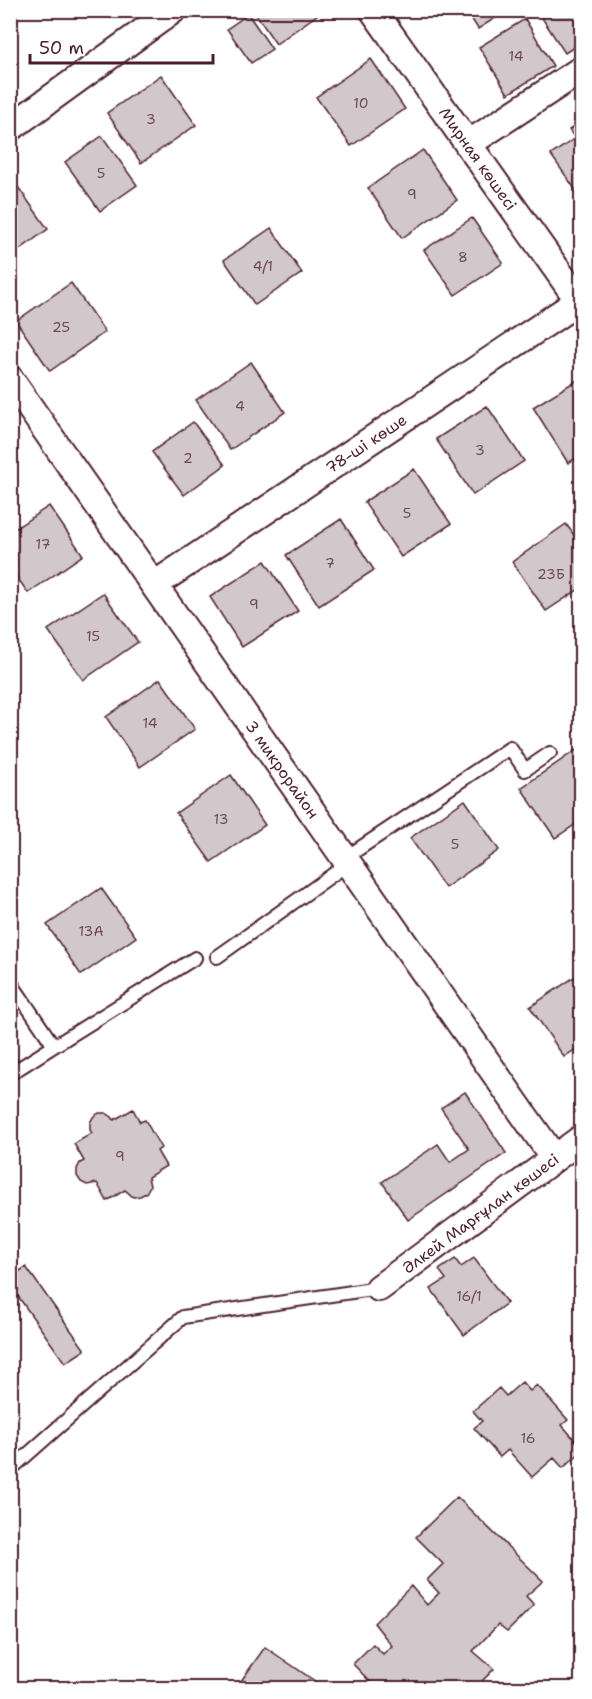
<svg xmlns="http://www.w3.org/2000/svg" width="592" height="1699" viewBox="0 0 592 1699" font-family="'Shantell Sans',sans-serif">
  <rect width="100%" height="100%" fill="#fff"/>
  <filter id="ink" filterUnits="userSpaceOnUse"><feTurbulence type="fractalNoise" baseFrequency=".0167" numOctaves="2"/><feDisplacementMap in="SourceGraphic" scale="12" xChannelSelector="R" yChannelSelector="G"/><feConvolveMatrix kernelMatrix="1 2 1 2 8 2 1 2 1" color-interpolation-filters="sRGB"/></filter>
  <g filter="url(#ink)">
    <path fill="#d2c7cb" stroke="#4a1f2b" stroke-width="1.5" d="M253 10H324L276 44Z
      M466 10H508L478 29Z
      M553 10H582V42L565 53 542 18Z
      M248 14 272 49 251 63 227 29Z
      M525 19 553 66 508 94 479 47Z
      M371 59 405 109 351 146 316 97Z
      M161 75 196 125 141 163 107 113Z
      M582 122V199L551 155 575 138 569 130Z
      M102 136 137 185 100 211 65 162Z
      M423 150 457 200 402 238 368 188Z
      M13 180 48 229 11 256 10 182Z
      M472 218 503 263 455 295 424 250Z
      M271 228 302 273 255 305 224 260Z
      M71 283 105 332 50 371 16 321Z
      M251 362 285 412 230 450 196 400Z
      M582 377V455L568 463 533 407Z
      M487 406 524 461 473 495 436 439Z
      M193 422 225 465 184 495 152 452Z
      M10 449 18 460 10 466Z
      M414 469 451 524 401 557 364 502Z
      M49 506 83 555 28 593 10 567V532Z
      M341 519 374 570 319 606 286 555Z
      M566 524 582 546V587L546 611 512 562Z
      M265 561 298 611 242 647 210 597Z
      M103 593 138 642 83 680 48 630Z
      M160 679 195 729 140 767 106 717Z
      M576 750 582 759V820L555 838 521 788Z
      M231 775 265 825 211 862 176 813Z
      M465 800 499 850 445 888 410 838Z
      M101 888 136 937 81 975 47 925Z
      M582 972V1045L564 1057 530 1007Z
      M465 1092 506 1153 408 1220 382 1182 438 1144 450 1162 469 1149 441 1108Z
      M133 1109 140 1122 145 1120 161 1148 157 1151 166 1166 148 1177 150 1186 146 1193 140 1196 133 1197 125 1190 107 1201 97 1183 87 1185 81 1182 77 1176V1169L80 1163 84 1161 74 1144 92 1133 90 1130V1123L93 1117 99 1113H106L112 1117 114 1120Z
      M474 1258 507 1303 464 1335 431 1289 446 1279 439 1270 455 1259 461 1267Z
      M26 1267 85 1350 65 1363 10 1285V1277Z
      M522 1382 530 1391 537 1385 568 1420 562 1425 582 1448V1451L563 1468 554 1458 532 1477 508 1450 500 1457 474 1428 482 1421 473 1411 499 1388 506 1396Z
      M457 1497 543 1581 526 1596 534 1605 507 1632 498 1625 473 1651 494 1669 475 1688H443L441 1686 439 1688H376L353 1664 373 1644 383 1654 392 1646 374 1623 411 1586 427 1605 439 1593 427 1580 443 1564 416 1537Z
      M265 1647 325 1688H236Z"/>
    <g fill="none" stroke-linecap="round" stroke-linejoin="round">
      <g stroke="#4a1f2b" stroke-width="16">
        <path id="service" d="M345 858 510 748 525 770 550 753
          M217 957 349 863
          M10 981 54 1046
          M10 1074 54 1046 195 958
          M10 1470 183 1317 379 1288"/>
      </g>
      <g stroke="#4a1f2b" stroke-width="30">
        <g id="minor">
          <path id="s1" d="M373 10 582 305"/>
          <path d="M10 128 173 10"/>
          <path d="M468 144 582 69"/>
          <path id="s2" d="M10 379 554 1158"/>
          <path id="s3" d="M154 585 579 301"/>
          <path id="s4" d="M379 1288 582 1138"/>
        </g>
      </g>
      <use href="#service" stroke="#fff" stroke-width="12"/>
      <use href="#minor" stroke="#fff" stroke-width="26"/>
    </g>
  </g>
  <g text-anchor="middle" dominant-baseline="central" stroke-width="5" stroke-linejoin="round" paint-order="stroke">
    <g font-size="14" fill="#6c4953">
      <text x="516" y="56">14</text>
      <text x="361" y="103">10</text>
      <text x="151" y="119">3</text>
      <text x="101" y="173">5</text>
      <text x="412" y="194">9</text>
      <text x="463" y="257">8</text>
      <text x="263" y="266">4/1</text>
      <text x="61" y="327">25</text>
      <text x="240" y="406">4</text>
      <text x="480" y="450">3</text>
      <text x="188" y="458">2</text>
      <text x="407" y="513">5</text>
      <text x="43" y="544">17</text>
      <text x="330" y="563">7</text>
      <text x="551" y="574">23Б</text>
      <text x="254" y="604">9</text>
      <text x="93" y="636">15</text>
      <text x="150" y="723">14</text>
      <text x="221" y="819">13</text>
      <text x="455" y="844">5</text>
      <text x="91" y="931">13А</text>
      <text x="120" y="1156">9</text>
      <text x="469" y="1296">16/1</text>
      <text x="528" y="1438">16</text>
    </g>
    <g font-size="16" fill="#4a1f2b" stroke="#fff">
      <text stroke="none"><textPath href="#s1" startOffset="182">Мирная көшесі</textPath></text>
      <text stroke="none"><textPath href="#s3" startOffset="255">78-ші көше</textPath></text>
      <text stroke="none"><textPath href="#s2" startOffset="476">3 микрорайон</textPath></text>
      <text stroke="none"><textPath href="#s4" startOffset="126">Әлкей Марғұлан көшесі</textPath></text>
    </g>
  </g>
  <rect width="592" height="1699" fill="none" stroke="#fff" stroke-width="36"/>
  <rect x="18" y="18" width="556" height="1663" fill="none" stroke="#4a1f2b" stroke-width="2" filter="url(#ink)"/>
  <path d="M30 54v9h183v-9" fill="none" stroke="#4a1f2b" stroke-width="3"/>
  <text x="39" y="54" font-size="18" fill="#4a1f2b" stroke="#ffffff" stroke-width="4.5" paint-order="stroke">50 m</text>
</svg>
